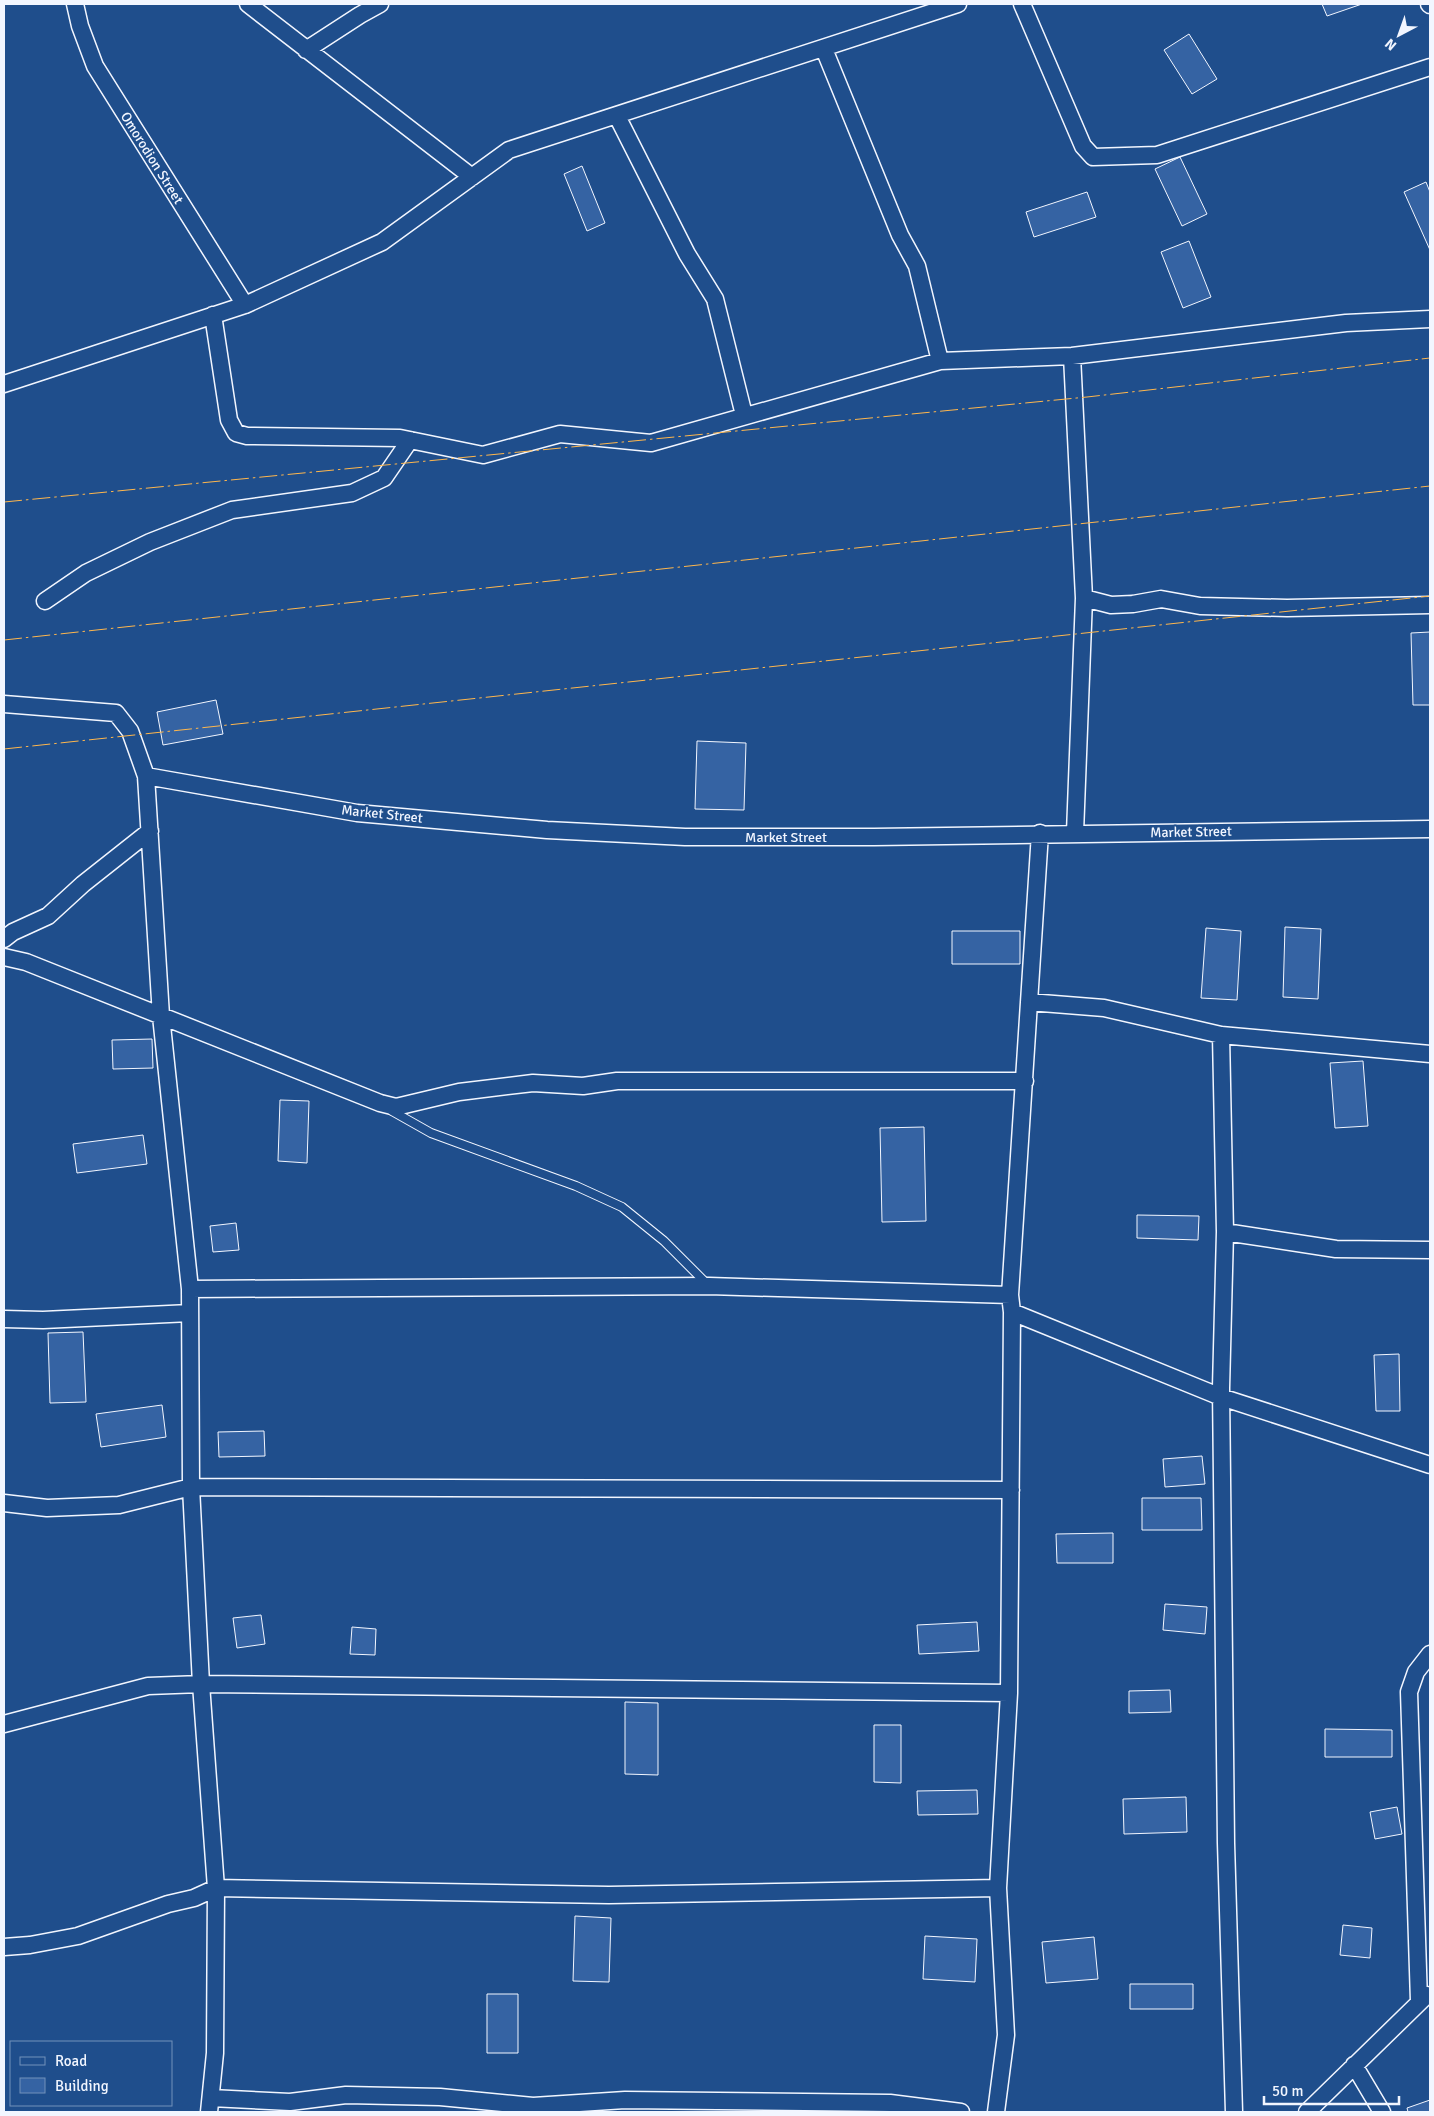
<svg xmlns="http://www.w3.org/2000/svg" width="1434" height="2116" viewBox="0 0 1434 2116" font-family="Signika,sans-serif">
  <rect width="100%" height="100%" fill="#1f4e8c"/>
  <path fill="#3563a3" stroke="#f2f6ff" d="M1322 4H1362L1327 16Z
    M1189 34 1217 79 1192 94 1164 50Z
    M1180 157 1207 214 1182 226 1155 169Z
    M582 166 605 223 587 231 564 174Z
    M1426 182 1430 192V250L1404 192Z
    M1087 192 1096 217 1034 237 1026 212Z
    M1189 241 1211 297 1183 308 1161 252Z
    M1430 632V705H1413L1411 633Z
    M216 700 223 734 163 745 157 712Z
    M697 741 746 743 744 810 695 809Z
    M1285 927 1321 929 1318 999 1283 997Z
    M1206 928 1241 931 1237 1000 1201 998Z
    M952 931H1020V964H952Z
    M152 1039 153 1068 113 1069 112 1040Z
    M1363 1061 1368 1126 1335 1128 1330 1063Z
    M280 1100 309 1101 307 1163 278 1161Z
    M924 1127 926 1221 882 1222 880 1128Z
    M143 1135 147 1164 77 1173 73 1144Z
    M1137 1215 1199 1216 1198 1240 1137 1238Z
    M236 1223 239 1250 213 1252 210 1226Z
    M83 1332 86 1402 50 1403 48 1333Z
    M1399 1354 1400 1411H1376L1374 1355Z
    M162 1405 166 1437 101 1447 96 1414Z
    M264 1431 265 1456 219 1457 218 1432Z
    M1202 1456 1205 1484 1165 1487 1163 1459Z
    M1142 1498H1201L1202 1530H1142Z
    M1113 1533V1563H1057L1056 1534Z
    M1165 1604 1207 1607 1205 1634 1163 1630Z
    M261 1615 265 1644 237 1648 233 1618Z
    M977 1622 979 1651 919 1654 917 1625Z
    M352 1627 376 1629 375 1655 350 1654Z
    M1170 1690 1171 1712 1129 1713V1691Z
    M625 1702 658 1703V1775L625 1774Z
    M874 1725H901V1783L874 1782Z
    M1325 1729 1392 1730V1757H1325Z
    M977 1790 978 1814 918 1815 917 1791Z
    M1186 1797 1187 1832 1124 1834 1123 1799Z
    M1397 1807 1402 1834 1375 1839 1370 1812Z
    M575 1916 611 1918 609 1982 573 1981Z
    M1343 1925 1372 1928 1370 1958 1340 1955Z
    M925 1936 977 1939 975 1982 923 1979Z
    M1094 1937 1098 1979 1046 1983 1042 1942Z
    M1130 1984H1193V2009H1130Z
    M487 1994H518V2053H487Z
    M1430 2100V2112H1408L1407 2108Z"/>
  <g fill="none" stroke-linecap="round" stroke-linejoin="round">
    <g stroke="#f2f6ff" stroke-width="10">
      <path id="lane" d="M392 1111 431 1133 576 1186 622 1207 664 1241 708 1285"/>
    </g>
    <g stroke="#f2f6ff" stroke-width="19">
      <path id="street" d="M75 4 80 26 95 66 245 305
        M248 4 472 177
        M1022 4 1083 146 1093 157 1157 155 1430 67
        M1429 4 1430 5
        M824 49 900 235 917 266 940 361
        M306 50 360 15 380 4
        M617 116 687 254 715 299 744 415
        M213 315 229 420 236 433 247 436 400 438 483 455 560 434 651 443 940 361 1072 356 1346 323 1430 319
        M1072 356 1084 598 1075 833
        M4 384 245 305 382 242 509 150 958 4
        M1084 598 1111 605 1133 604 1161 599 1200 606 1287 608 1430 605
        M45 601 86 573 150 542 232 510 352 493 384 478 410 440
        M4 704 116 713 130 731 146 776 161 1016 190 1289 191 1487 201 1684 216 1888 215 2053 209 2112
        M146 776 357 813 547 830 685 837H874L1430 829
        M4 939 13 932 48 916 83 884 150 831
        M4 957 26 962 380 1103 396 1107 459 1092 533 1083 583 1086 617 1081H1025
        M1029 1002 1104 1008 1221 1035 1430 1054
        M1221 1035 1225 1232 1221 1388 1226 1843 1234 2112
        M1225 1232 1336 1249 1430 1250
        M190 1289 709 1286 1010 1295
        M1012 1312 1221 1397 1430 1465
        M4 1319 43 1320 190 1313
        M4 1503 47 1508 119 1505 191 1487 1011 1490
        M4 1724 148 1686 201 1684 1009 1693
        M4 1947 30 1945 78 1936 168 1904 194 1898 216 1888 609 1895 998 1888
        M1419 2001 1409 1692 1416 1672 1430 1654
        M1354 2065 1382 2112
        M211 2098 290 2102 346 2095 440 2097 533 2106 625 2100 890 2103 961 2112
        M996 2112 1006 2035 998 1888 1009 1693 1012 1312 1010 1295 1040 833
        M1307 2112 1427 1995"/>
    </g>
    <use href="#lane" stroke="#1f4e8c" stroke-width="8"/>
    <use href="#street" stroke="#1f4e8c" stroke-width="16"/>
    <path stroke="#ffb74d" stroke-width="1" stroke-dasharray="18 4 2.5 4" stroke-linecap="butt" d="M4 502 1087 397 1430 358
      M4 640 1430 486
      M4 749 1430 596"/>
  </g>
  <g text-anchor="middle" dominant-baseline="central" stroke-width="4" stroke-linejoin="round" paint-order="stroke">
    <g font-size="14" fill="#f2f6ff" stroke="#1f4e8c">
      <text transform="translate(152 158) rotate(58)">Omorodion Street</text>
      <text transform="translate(382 814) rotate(6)">Market Street</text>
      <text transform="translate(1191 832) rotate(-1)">Market Street</text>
      <text x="786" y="837">Market Street</text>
    </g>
  </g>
  <rect width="1434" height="2116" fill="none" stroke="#f2f6ff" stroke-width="10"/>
  <rect x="10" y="2041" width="162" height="65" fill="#1f4e8c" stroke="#7391ba"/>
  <rect x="20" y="2057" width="25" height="8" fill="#1f4e8c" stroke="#7391ba"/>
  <text x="55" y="2066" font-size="15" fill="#f2f6ff">Road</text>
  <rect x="20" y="2078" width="25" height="15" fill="#3563a3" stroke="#7391ba"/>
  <text x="55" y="2091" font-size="15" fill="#f2f6ff">Building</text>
  <g transform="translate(1399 35) rotate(221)" stroke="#1f4e8c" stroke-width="4" paint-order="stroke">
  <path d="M0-4L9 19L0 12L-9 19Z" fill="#f2f6ff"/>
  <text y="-8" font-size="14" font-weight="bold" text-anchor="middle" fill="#f2f6ff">N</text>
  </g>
  <path d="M1264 2096v8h135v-8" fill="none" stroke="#f2f6ff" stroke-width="2.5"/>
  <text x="1272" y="2096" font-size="15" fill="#f2f6ff" stroke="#1f4e8c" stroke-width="4" paint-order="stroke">50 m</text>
</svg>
